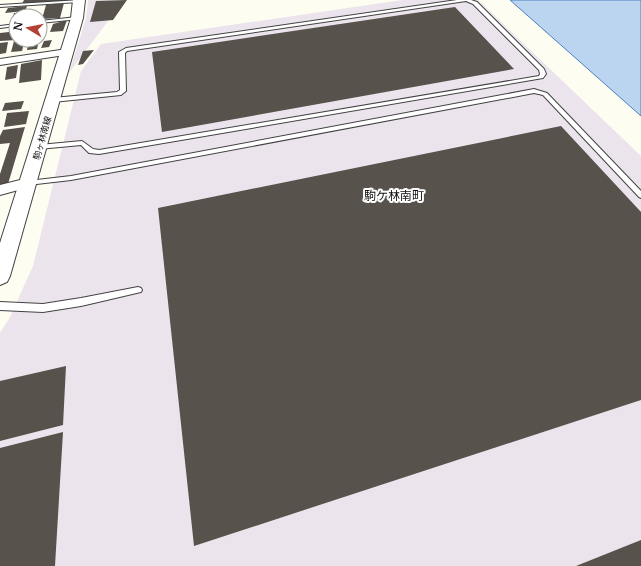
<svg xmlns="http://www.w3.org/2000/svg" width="641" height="566" viewBox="0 0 641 566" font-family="Merriweather,'Noto Sans JP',serif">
  <rect width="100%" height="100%" fill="#fefdf2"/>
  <path fill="#ece4ec" d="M88 0H124L69 73 86 18Z
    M402 0H478L641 156V566H0V333L10 317 33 266 81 71 101 44Z"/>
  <path fill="#bbd5f1" stroke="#4980c1" d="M510 0H641V116Z"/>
  <path fill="#57524c" d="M24 0H64V1L22 4Z
    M127 0 113 20 90 22 96 1Z
    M64 3 60 18 42 19 46 5Z
    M27 6 25 11 5 13 8 8Z
    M455 7 514 69 162 132 152 52Z
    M25 12 24 16H16V23L11 24 14 13Z
    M67 20 63 31 50 32 53 24Z
    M11 26H16V40L0 41V33L9 32Z
    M25 40 22 51 11 52 14 41Z
    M29 40H39L37 49 27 50Z
    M52 40 49 47 41 48 44 41Z
    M8 42 6 53 0 54V43Z
    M94 50 83 64 78 65 83 51Z
    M42 60 41 80 19 83 21 64Z
    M18 65 16 78 5 80 7 67Z
    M24 101 21 109 2 111 5 103Z
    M29 111 26 124 4 127 7 113Z
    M561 126 641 212V400L194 546 158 208Z
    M25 127 8 184 0 185V174L10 143 0 144V136L3 130Z
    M66 366 63 425 0 441V381Z
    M63 432 55 566H0V448Z
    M641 540V566H576Z"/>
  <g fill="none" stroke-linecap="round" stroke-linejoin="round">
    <g stroke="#424242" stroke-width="2">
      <path id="service" d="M81 0V2H79L0 7V5Z
        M457 0H471L477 2 544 69 546 74 543 78 99 154 89 153 81 145 39 149 36 147 39 145 82 141 93 149 99 150 539 76 540 74 539 70 473 4 466 1 127 51 125 53 126 91 121 95 53 102 50 100 53 98 117 92 120 90 119 52 126 48Z
        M77 17H79V19L40 23V21Z
        M16 24V26L0 28V26Z
        M534 89 547 93 641 191V198L639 197 543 95 534 93 71 180 28 185 25 183 28 181 71 176Z
        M138 287 141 288 142 290 141 292 81 306 43 312 0 310V302L43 304 81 298Z"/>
    </g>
    <g stroke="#424242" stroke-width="2">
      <path id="minor" d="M67 49 72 52 71 54 0 65V59Z
        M28 178 33 180 35 183 33 186 0 195V185Z"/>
    </g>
    <g stroke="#424242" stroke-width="2">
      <path id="tertiary" d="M73 0H85L83 18 10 276 7 282 0 285V243L71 18Z"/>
    </g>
    <use href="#service" fill="#fff" fill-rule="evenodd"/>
    <use href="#minor" fill="#fff" fill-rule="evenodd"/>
    <use href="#tertiary" fill="#fff" fill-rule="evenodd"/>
  </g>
  <g text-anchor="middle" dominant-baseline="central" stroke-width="4" stroke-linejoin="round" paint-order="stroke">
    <g font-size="9" fill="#0f0f0f" stroke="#fff">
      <text transform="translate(42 138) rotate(-74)">駒ヶ林南線</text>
    </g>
    <g font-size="12" fill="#0f0f0f" stroke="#fff">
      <text x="394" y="195">駒ケ林南町</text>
    </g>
  </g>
  <g transform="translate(28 28) rotate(280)"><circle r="19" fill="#ffffff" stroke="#9f9f9f"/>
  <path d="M0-3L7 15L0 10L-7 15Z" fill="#b24034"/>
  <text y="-6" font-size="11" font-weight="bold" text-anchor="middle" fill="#0f0f0f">N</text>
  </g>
</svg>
